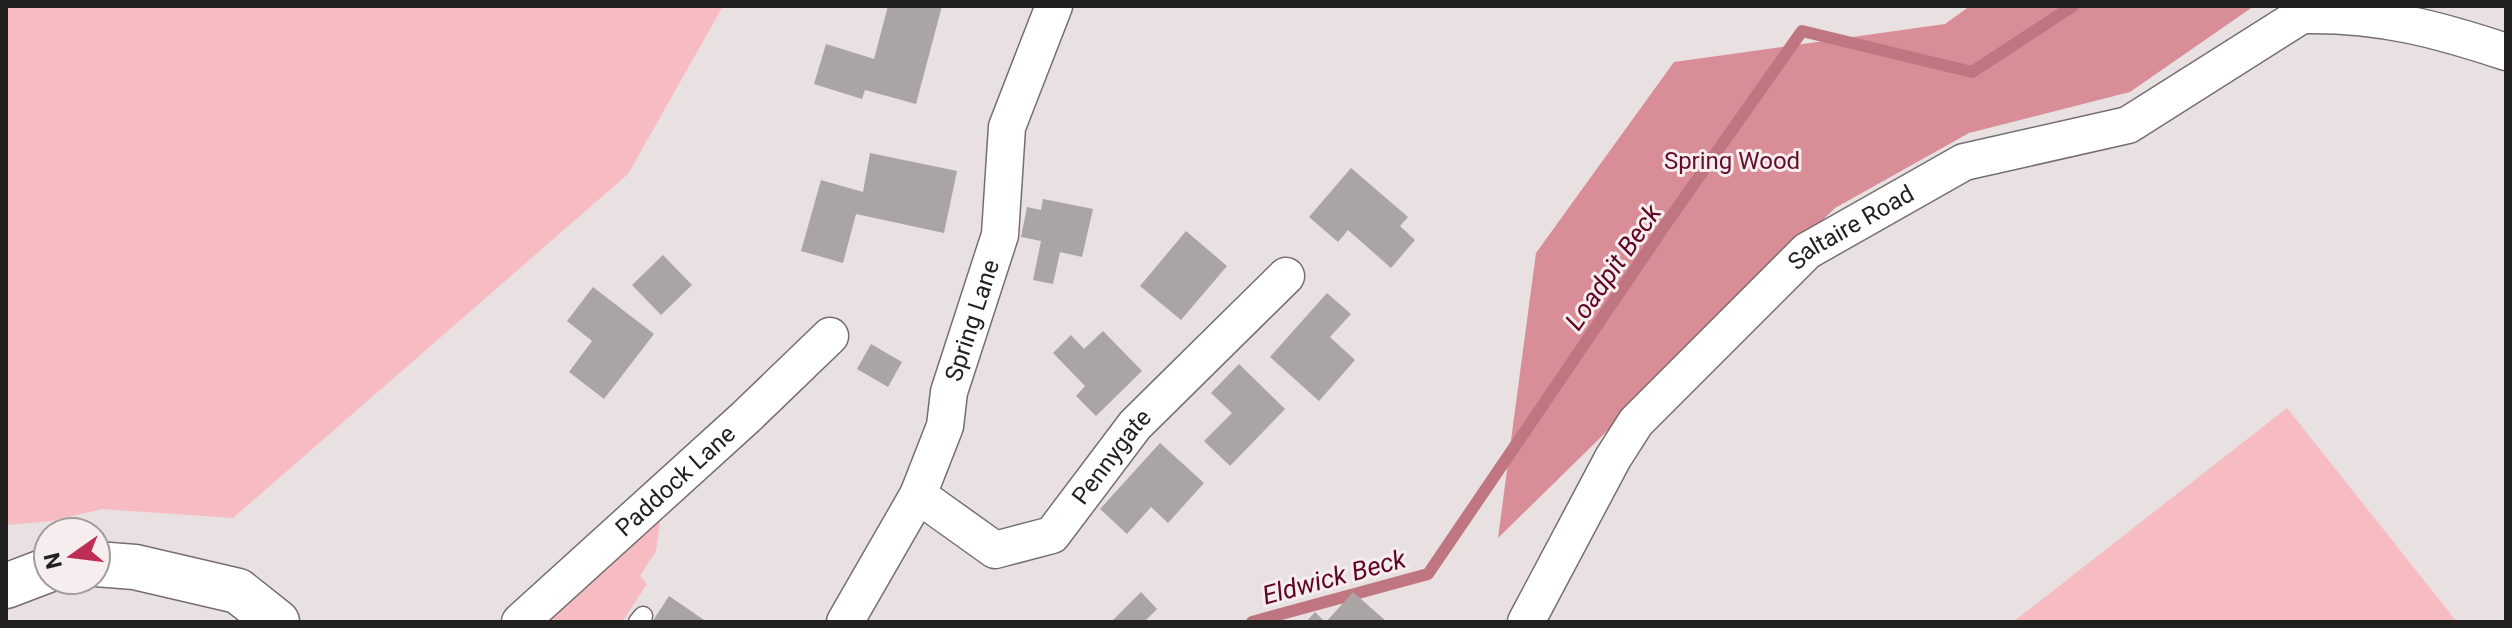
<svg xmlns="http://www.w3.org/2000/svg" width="2512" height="628" viewBox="0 0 2512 628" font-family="Roboto,sans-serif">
  <rect width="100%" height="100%" fill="#e8e0e1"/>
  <path fill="#f7bbc2" d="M6 6H723L628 174 233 518 102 509 52 521 6 525Z
    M2287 408 2457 622H2013Z
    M661 513 656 551 640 576 647 584 622 622H545Z"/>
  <path fill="#d88d97" d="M1970 6H2254L2130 92 1969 133 1835 208 1498 538 1536 253 1674 62 1945 24Z"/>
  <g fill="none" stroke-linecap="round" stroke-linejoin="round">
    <path stroke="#bf7681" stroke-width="12" d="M1252 622 1428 574 1668 221 1802 31 1972 72 2073 6"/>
  </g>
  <path fill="#aba4a4" d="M888 6H942L916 104 865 90 862 99 814 84 826 44 874 59Z
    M870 153 957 171 944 233 856 214 843 263 801 251 821 180 863 192Z
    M1351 168 1408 217 1400 226 1415 240 1391 268 1348 230 1338 242 1309 217Z
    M1043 199 1093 209 1082 257 1060 252 1053 284 1033 280 1041 241 1021 237 1027 207 1041 210Z
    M1186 231 1227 266 1181 320 1140 286Z
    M663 255 692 285 661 315 632 285Z
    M593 287 654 334 604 399 569 372 592 341 567 321Z
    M1327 293 1351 314 1330 337 1355 360 1319 401 1270 357Z
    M1103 331 1142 371 1096 416 1076 396 1085 386 1053 353 1071 335 1084 349Z
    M871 344 902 362 888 387 857 369Z
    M1239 364 1285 409 1230 466 1204 441 1232 413 1211 393Z
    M1160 443 1204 483 1168 523 1151 507 1127 534 1100 509Z
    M1141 592 1157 609 1144 622H1111Z
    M1353 592 1387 622H1326Z
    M669 596 707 622H652Z
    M1315 612 1325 622H1306Z"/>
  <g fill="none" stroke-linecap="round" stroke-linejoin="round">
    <g stroke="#756e6f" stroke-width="21">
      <path id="service" d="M638 622 643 616"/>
    </g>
    <g stroke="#756e6f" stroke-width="39">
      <g id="minor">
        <path d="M2306 15C2380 14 2437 29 2506 52"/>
        <path id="s1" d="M918 495 995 550 1052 535 1135 425 1286 276"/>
        <path id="s2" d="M520 622 746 417 830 336"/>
        <path id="s3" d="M845 622 918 495 945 426 949 392 1000 235 1007 127 1054 6"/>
        <path id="s4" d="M1526 622 1613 458 1636 422 1807 251 1964 162 2128 125 2316 6"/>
      </g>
    </g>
    <g stroke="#756e6f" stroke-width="47">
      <path id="tertiary" d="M96 564 135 567 238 591 277 622
        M6 586 48 570"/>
    </g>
    <use href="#service" stroke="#fff" stroke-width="18"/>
    <use href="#minor" stroke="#fff" stroke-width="36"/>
    <use href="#tertiary" stroke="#fff" stroke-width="44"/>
  </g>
  <g text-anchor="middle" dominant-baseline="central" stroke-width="6" stroke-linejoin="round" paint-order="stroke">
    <g font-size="24" fill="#660d27" stroke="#f6eeee">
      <text x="1732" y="161">Spring Wood</text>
    </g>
    <g font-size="24" fill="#221f1f" stroke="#f6eeee">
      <text stroke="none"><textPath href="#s4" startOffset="520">Saltaire Road</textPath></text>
      <text stroke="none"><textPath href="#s3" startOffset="330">Spring Lane</textPath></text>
      <text stroke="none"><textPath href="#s1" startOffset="252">Pennygate</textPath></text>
      <text stroke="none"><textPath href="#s2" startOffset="210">Paddock Lane</textPath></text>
    </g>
    <g font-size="26" font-style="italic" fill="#600422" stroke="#f6eeee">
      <text transform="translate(1613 267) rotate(-55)">Loadpit Beck</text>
      <text transform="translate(1334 577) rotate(-15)">Eldwick Beck</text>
    </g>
  </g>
  <rect width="2512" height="628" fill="none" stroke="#221f1f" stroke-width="16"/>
  <g transform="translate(72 556) rotate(256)"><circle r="38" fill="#f6eeee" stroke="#a19b9b" stroke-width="2"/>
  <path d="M0-6L14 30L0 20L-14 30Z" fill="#bd2d54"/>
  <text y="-12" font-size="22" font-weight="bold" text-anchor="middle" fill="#221f1f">N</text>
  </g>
</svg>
